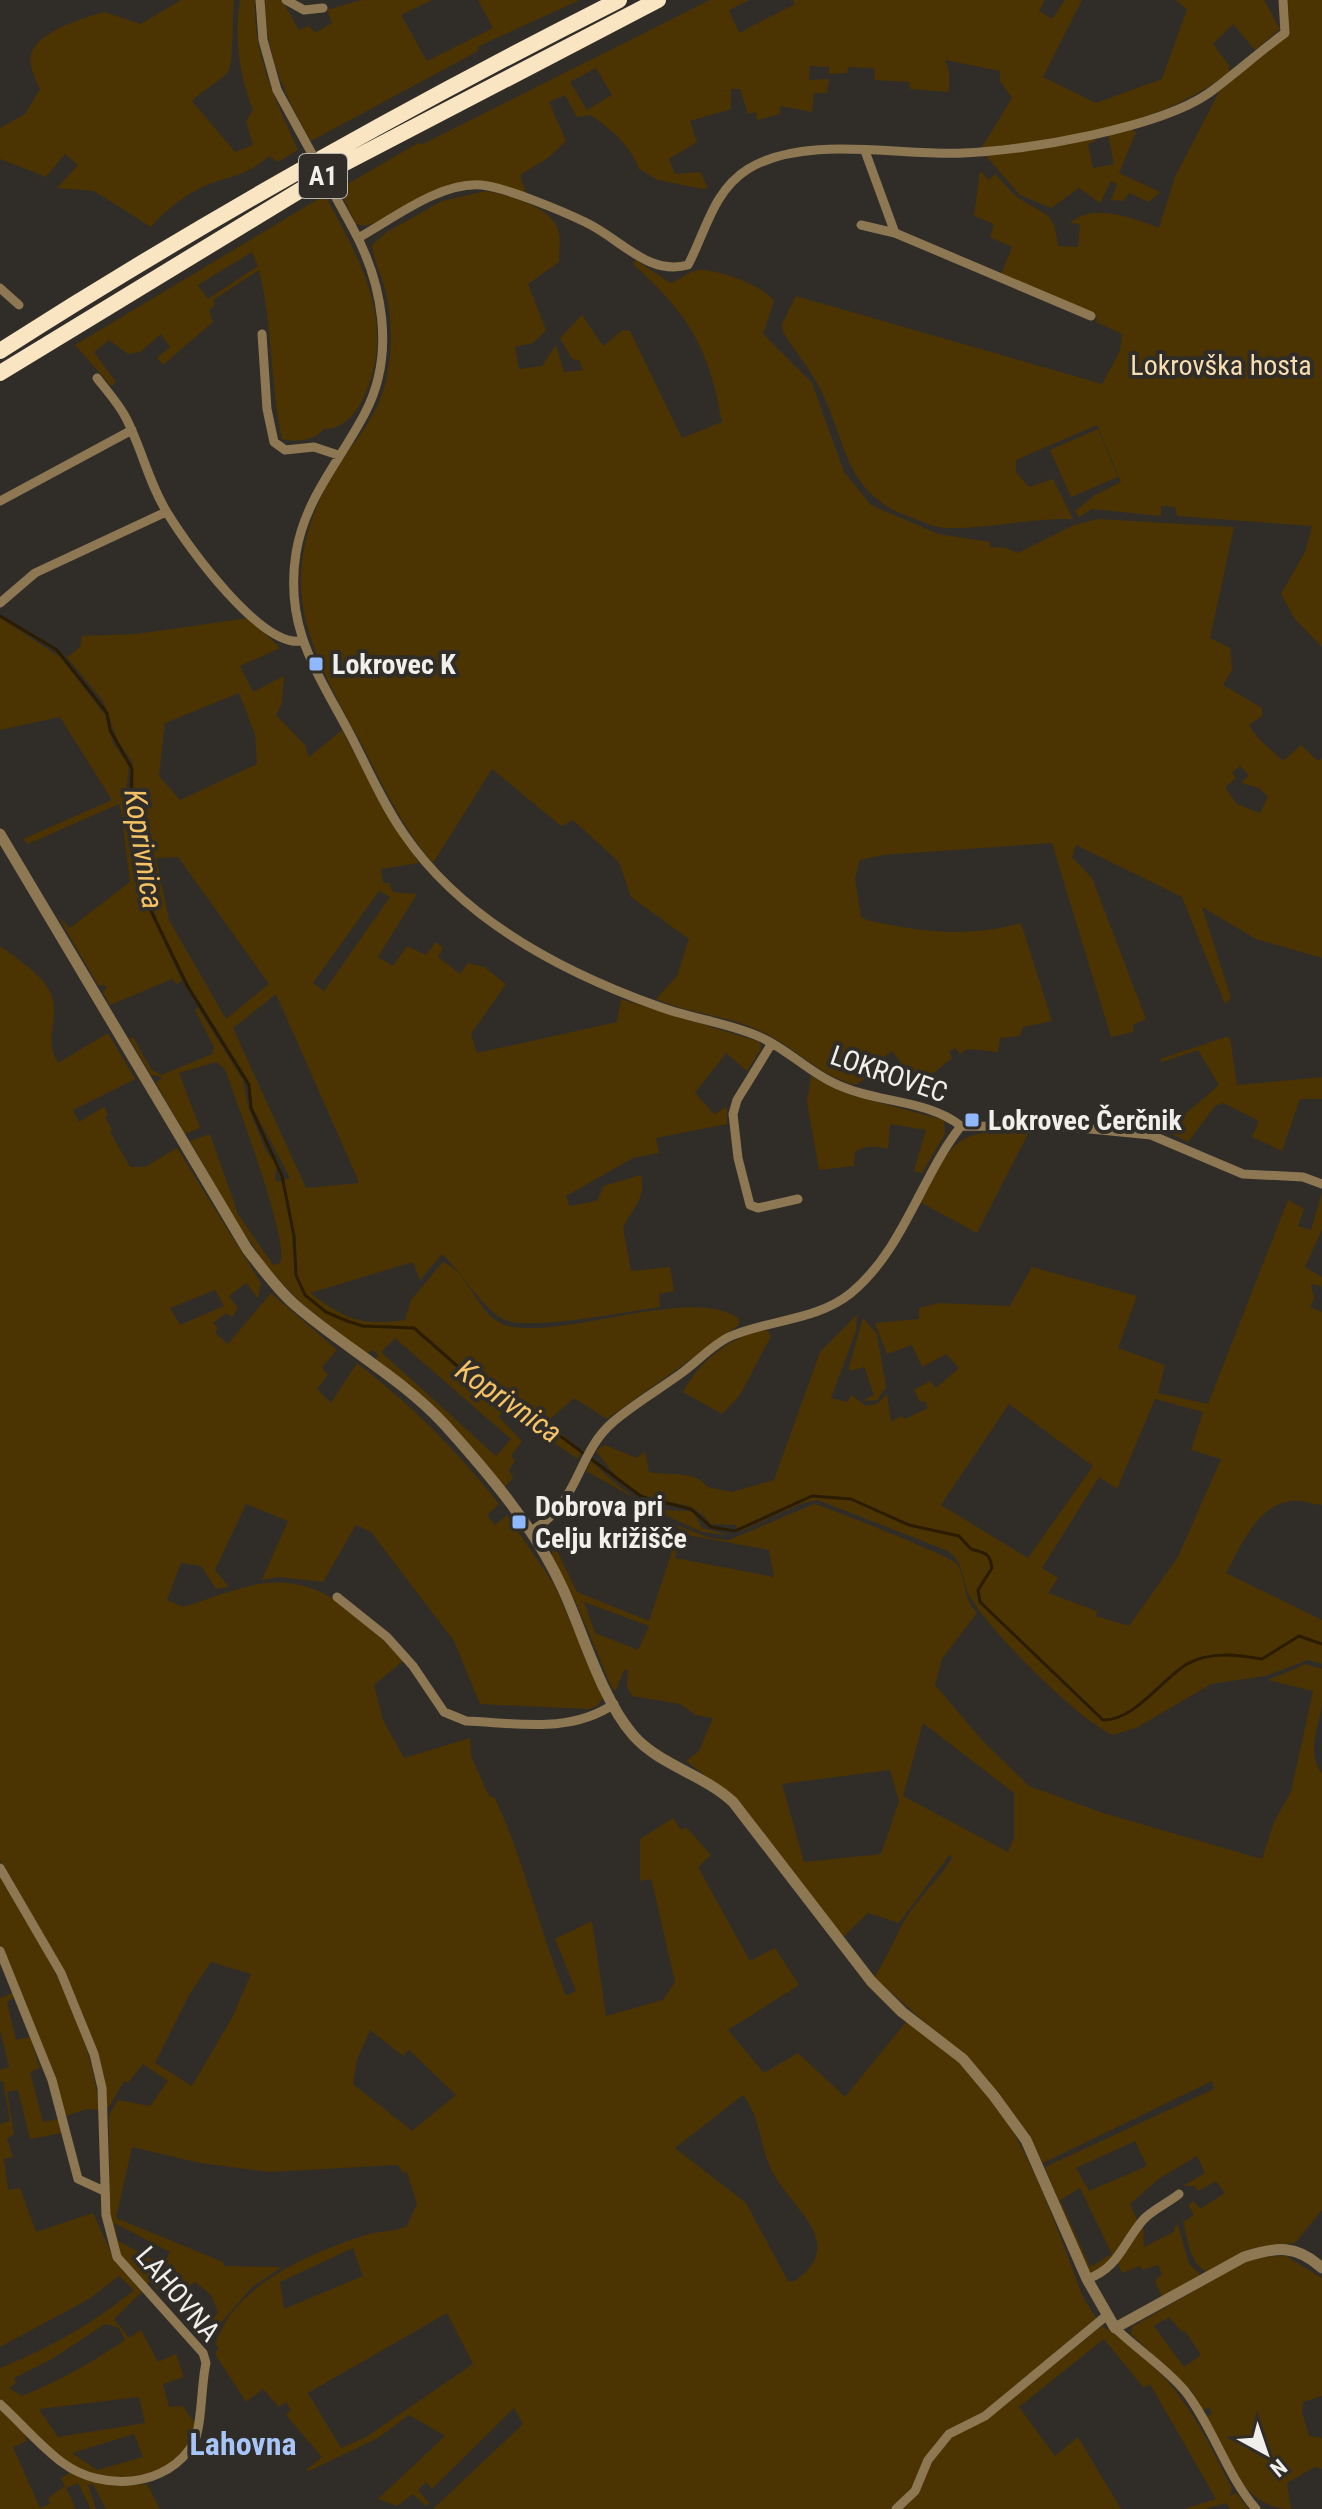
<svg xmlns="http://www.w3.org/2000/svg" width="1322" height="2509" viewBox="0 0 1322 2509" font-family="'Roboto Condensed',sans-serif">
  <rect width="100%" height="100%" fill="#302d29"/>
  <path fill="#4b3401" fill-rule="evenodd" d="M181 0H234C232 14 234 64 228 72 219 82 202 91 192 101L235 152 253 145 246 121 253 110C239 75 234 36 240 0H255C253 56 276 100 298 150L278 162 269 156C252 172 233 176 212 183 190 191 166 209 151 227L94 191 57 188 78 165 65 154 46 177 0 159V128L25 114 40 89C35 78 27 63 32 52 41 30 84 18 104 12L141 24Z
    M265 0H282L299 30 309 26 315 33 332 23 327 10 361 0H432L401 15 427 61 493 28 478 0H580L479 46 478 51 311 141C285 96 265 53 265 0Z
    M710 0H749L729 10 739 33 795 4 793 0H1045L1039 11 1052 19 1065 0H1082L1043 77 1096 103 1162 79 1187 9 1176 0H1264L1280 29 1255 50 1233 24 1213 44 1229 65V72C1163 125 1064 140 981 149L1012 98 1000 81V71L945 60 949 71V92L910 89 909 82 875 80 874 68 848 67 847 73 829 74V67L810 66 809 80 829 79 827 93H814L812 112 780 106V114L757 120 756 112 748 114 740 89H731V109L690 121 697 142 669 159 675 174 700 172 708 188 702 189 658 180 639 169C632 147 609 127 590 115L577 117 565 95 549 102 566 141 548 158 520 175 527 196C471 167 443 190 392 215 380 221 369 228 356 224L339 189 418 143 423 144ZM596 68 612 95 587 110 570 82Z
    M1288 0H1322V647L1295 619 1281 594 1305 552 1312 526 1177 516 1175 507 1161 506V516L1092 509 1079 517 1075 511 1095 495 1121 482 1097 425 1016 460V472L1029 487 1053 479 1073 519C1029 518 988 529 945 528 933 527 921 521 910 517 841 492 848 439 817 383 807 365 794 350 783 332L782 324 796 296 1102 384 1120 351 1122 334 1096 322 1097 317 1000 277 1012 247 990 237 994 224 974 216 980 171 989 180 995 174C1004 183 1012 194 1023 201 1048 217 1054 211 1058 246L1078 247 1080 224 1070 223C1094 202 1133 218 1159 228L1175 177 1220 90 1289 34Z
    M1124 126 1136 132 1119 173 1160 192 1149 202 1129 193 1123 201 1111 200 1117 184 1111 181 1100 203 1079 188 1051 208 1020 195 986 156 1094 135 1096 141 1088 144 1093 168 1114 164 1108 135Z
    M486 191C507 195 550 206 558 229 561 239 559 252 559 262L528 284 546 330 533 343 515 347 519 369 542 366 556 345 564 372 583 370 579 360 572 359 560 338 582 315 603 346 623 330 630 331 682 438 722 422C709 347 689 315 633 264L636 260 670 283C681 280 688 271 699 270 718 269 764 286 774 301L763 334 812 383 844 472 871 505 938 534 990 542V547L1006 548 1018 553 1074 525 1098 519 1234 527 1210 638 1230 648 1232 670 1223 685 1262 708V716L1249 725 1258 738 1283 761 1301 745 1318 761 1322 758V958L1256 939 1202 907 1231 998 1225 1004 1182 897 1076 845 1072 857 1092 878 1146 1019 1133 1025V1032L1111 1037 1052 843 883 855 860 860 855 878 861 917 867 920C918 932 971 938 1021 923L1052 1021 1023 1027 1020 1036 1000 1038 998 1052 967 1049 960 1054 955 1048 949 1052 952 1058 918 1086 892 1051 867 1070 870 1075 856 1085C818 1076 794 1045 758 1030 726 1015 689 1014 656 999L677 976 689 939 631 897 619 862 573 820 561 826 492 769 433 863C403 829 385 789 364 749 316 657 274 598 323 492 345 444 381 426 389 364 393 338 391 311 384 285 380 272 373 258 372 245L387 232 442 201ZM1240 766 1249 775 1241 783 1259 788 1268 797 1260 813 1237 804 1225 787 1236 778 1232 773Z
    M325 195C361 262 399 325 362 401 354 416 342 429 324 429 316 440 295 443 282 439 270 383 273 326 259 270L213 300 215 305 209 310 213 322 163 365 157 358 170 347 161 334 140 352 128 354 109 340 94 352 116 382 111 386 75 345ZM252 252 258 266 208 299 198 285Z
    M1098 429 1118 477 1071 497 1050 450Z
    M0 618 60 657 105 715 113 743 129 765 126 795 140 850 139 877 144 899 182 981 177 984 172 979 110 1005 103 993 107 986 98 985 58 916 70 928 130 882 121 810 119 804 28 844 23 839 112 800 60 717 0 730Z
    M249 618 280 648 240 666 253 692 284 676 282 703 276 715 305 745 309 757 342 730 386 813 419 863 381 869 383 883H389L393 892 417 894 378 957 393 966 407 946 426 955 436 942 443 948 438 957 460 974 468 963 484 967 506 984 471 1034 477 1053 617 1022 621 999 760 1042 761 1049 747 1071 726 1053 695 1093 714 1114 727 1107V1124L656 1138 659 1153 633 1158 566 1196 569 1206 597 1201 604 1186 641 1175C646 1200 633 1207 623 1228L631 1271 670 1267 674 1291 659 1294 660 1307C630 1311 523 1333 501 1318 478 1303 463 1273 442 1254L420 1280 413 1262 310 1293C346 1320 361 1326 405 1320L411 1300 443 1262C471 1273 477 1318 508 1326 568 1339 694 1284 739 1319V1325L607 1419 574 1398 548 1421 581 1451 578 1459 503 1409 499 1417 522 1441 511 1456 515 1461 509 1470 513 1478 504 1488 449 1422 376 1359 378 1355 373 1350 367 1354 362 1351 299 1301 269 1269 234 1218 190 1141 210 1134 238 1214 273 1265 280 1263C291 1244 235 1098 225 1069L216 1062 179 1073 200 1128 185 1134 156 1083 162 1077 151 1075 129 1038 133 1037 151 1069 161 1075 212 1054 214 1047 195 1010 198 1008 243 1080 248 1107 266 1151 277 1165 275 1179 278 1182 290 1178 253 1108 249 1081 186 980 161 932 144 878V848L132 797 133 763 118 741 103 701 67 657 80 647 82 636 136 634ZM239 693 255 734 257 764 180 800 159 776 165 723ZM178 857 269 984 226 1019 169 920 156 858ZM379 891 390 897 324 991 313 983ZM276 994 359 1182V1183L306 1188 233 1028ZM395 1338 511 1439 496 1456 381 1352Z
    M0 946C19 961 53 979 54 1007 55 1028 46 1042 58 1063L108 1033 135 1079 73 1110 79 1122 104 1107 108 1114 105 1118 112 1129 110 1132 130 1167H145L177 1148 261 1283 258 1298 246 1283 229 1296 238 1308 232 1317 226 1313 213 1323 218 1328 215 1333 228 1344 271 1293 337 1350 322 1367 328 1375 317 1389 331 1403 357 1363C411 1405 456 1449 499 1504L487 1515 495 1525 507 1515 555 1586 603 1698 597 1706 589 1709 480 1704 454 1641 371 1532 356 1525 323 1582 279 1577 262 1580 288 1521 246 1504 215 1570 229 1587 216 1589 201 1566 181 1563 167 1600 183 1607C210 1599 239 1586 267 1583 326 1577 366 1622 404 1660L374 1685 383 1720 404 1758 470 1738 471 1756 489 1796 495 1798C525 1863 539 1930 566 1996L576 1991 555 1939 592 1921 606 2016 663 2000 675 1982 652 1882 650 1879 640 1881V1839L673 1818 681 1830 686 1827 711 1855 698 1867 750 1961 775 1948 799 1985 728 2030 764 2073 798 2053 845 2097 906 2022C1007 2071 1046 2200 1083 2297L1096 2318 982 2415 947 2432 931 2461 952 2435 1003 2406 1102 2326C1174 2372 1195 2415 1232 2488L1230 2496 1236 2493 1249 2509H1230L1226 2503 1205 2509H1184L1216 2499 1150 2384 1144 2388 1104 2339 1019 2407 1055 2456 1078 2437 1121 2509H433L523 2424 514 2408 432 2489 426 2482 418 2490 429 2503 426 2506 413 2494 397 2506 378 2499 445 2436 409 2415 378 2438 309 2471 306 2470 322 2457 286 2415 291 2410 286 2402 279 2407 263 2389 246 2402 215 2354 219 2347 215 2345C233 2285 311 2253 365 2235 378 2231 394 2232 407 2226L417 2204 407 2172 403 2173 398 2165 270 2172 200 2163 132 2147 116 2218 223 2262 224 2266 282 2267 251 2288 215 2330 210 2324 218 2312 211 2295 195 2282 185 2290 170 2279 158 2291 150 2282 145 2285 120 2256 110 2225 109 2115 118 2100 150 2106 168 2081 143 2064 128 2083 124 2081 107 2110C98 2017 46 1939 0 1860ZM215 1290 224 1306 180 1325 170 1308ZM211 1962 251 1974 233 2016 192 2086 155 2063 189 1995ZM370 2030 403 2056 409 2050 456 2095 412 2131 353 2084 357 2060ZM743 2095C761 2118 759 2143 771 2169 788 2207 852 2243 793 2282L788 2281 746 2203 675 2148ZM114 2223 170 2252 163 2265 118 2241ZM353 2248 363 2276 284 2309 280 2282ZM447 2313 473 2364 366 2437 341 2448 308 2393Z
    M1226 1037 1230 1038 1237 1085 1322 1077V1099H1300L1282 1151 1252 1137 1259 1121 1223 1103 1215 1106 1188 1142 1170 1133 1178 1120 1219 1085 1198 1050 1162 1062 1160 1059Z
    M811 1076 847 1094 944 1120 945 1134 922 1173 914 1171 915 1167 926 1130 890 1124 888 1149C878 1146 864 1145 855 1152L854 1166 819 1170 807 1102Z
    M1030 1130 977 1233 920 1202C956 1137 952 1132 1030 1130Z
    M1322 1192V1229L1305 1267 1322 1277V1291L1321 1286 1311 1284 1314 1299 1310 1307 1322 1312V1505C1311 1504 1303 1500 1291 1501 1256 1506 1241 1546 1226 1573L1322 1620V1664L1308 1660 1265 1676 1211 1684 1138 1727 1113 1735C1079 1721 990 1631 971 1598 960 1580 967 1565 948 1551L818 1500 803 1503 738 1532 736 1525 711 1524C693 1499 674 1506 648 1497 626 1489 609 1470 596 1450L605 1445 636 1458 645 1452 649 1472C670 1476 696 1470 707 1487L732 1492 774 1480 820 1352 857 1315 856 1331 831 1398 848 1402 851 1395 866 1406 877 1404 887 1394 891 1422 901 1416 905 1419 928 1408 925 1401 920 1402 914 1390 930 1381 936 1388 959 1368 946 1354 922 1367 912 1345 887 1354 875 1323 919 1319V1308L939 1303 1010 1306 1032 1267 1137 1296 1118 1348 1165 1365 1158 1393 1208 1404 1288 1200 1304 1209 1298 1226 1311 1230ZM1155 1399 1203 1412 1191 1450 1221 1459 1178 1557 1129 1626 1096 1616 1097 1611 1048 1593 1058 1578 1042 1568 1099 1477 1117 1489ZM1009 1404 1093 1466 1028 1558 941 1505Z
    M863 1318 877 1334 886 1387 877 1400 862 1401 874 1395 864 1367 850 1371 849 1367Z
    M760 1330 768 1331 771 1336 740 1395 722 1414 683 1392C699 1362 727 1340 760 1330Z
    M591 1461C612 1480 636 1505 667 1510 675 1511 684 1510 693 1512L702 1528 729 1535 702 1532 665 1515 586 1471Z
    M814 1504C830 1508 949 1556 956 1563 967 1577 961 1596 977 1613L942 1659 935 1685 982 1740 1029 1786 1103 1813 1262 1859 1274 1822 1291 1792 1313 1691 1268 1680 1306 1664 1322 1669C1322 1680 1322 1691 1322 1702 1320 1726 1305 1752 1322 1773V2210L1295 2243 1251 2249 1209 2273C1190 2265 1188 2240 1183 2222L1194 2215 1188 2205 1194 2201 1200 2209 1225 2193 1216 2181 1198 2191 1194 2186H1183L1205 2173 1197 2156 1160 2178 1130 2204 1138 2222 1102 2270 1088 2274 1045 2167 1214 2089 1212 2081 1043 2163 1028 2133 983 2074 874 1977C889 1956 897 1930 912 1909 925 1892 940 1877 952 1858L950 1854 899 1923 868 1913 841 1939 738 1800 686 1761 699 1751 713 1718 696 1715 680 1704 632 1696 627 1686 628 1670H624L616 1690 612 1688 577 1605 552 1558V1540L577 1592 649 1621 679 1530 676 1525 710 1538 729 1540ZM681 1534 769 1550 774 1577 675 1558ZM584 1602 649 1626 638 1650 595 1633ZM923 1723 1014 1793V1838L1008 1852 903 1796ZM890 1770 899 1801 881 1854 804 1862 782 1784ZM1135 2141 1147 2166 1089 2191 1076 2168ZM1080 2188 1112 2254 1090 2267 1060 2200Z
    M0 1874C42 1948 91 2023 99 2110L87 2109 65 2116 55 2075 0 1945Z
    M13 1993 15 1996 7 2002 16 2040 30 2037 40 2068 30 2072 43 2122 59 2119 62 2133 30 2139 18 2090 7 2092 14 2134 7 2139 13 2157 4 2159 8 2190 20 2188 36 2232 93 2213 114 2259 142 2292 114 2319 129 2338 141 2330 158 2362 176 2354 184 2377 163 2384 169 2407 183 2406 196 2425C193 2432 191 2441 187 2448 161 2488 97 2485 63 2459 40 2442 21 2418 0 2398V2368C48 2349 94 2323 134 2290L119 2276 89 2299 0 2347V2124L10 2121 3 2081 0 2082V2070L9 2067 0 2029V1998ZM105 2324 119 2328 125 2340C93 2362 59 2381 22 2396L9 2388 16 2383 14 2378 52 2359ZM139 2397 145 2423 58 2437 39 2409ZM134 2434 143 2457 97 2470 72 2453Z
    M1143 2225 1144 2247 1175 2231 1174 2227 1178 2225 1189 2264 1203 2277 1163 2299 1155 2281 1162 2274 1158 2265 1143 2270 1140 2266 1122 2273 1118 2263Z
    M1286 2256 1322 2278V2396L1303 2402 1302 2412 1309 2436 1322 2438V2469L1315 2467 1287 2483 1291 2509C1242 2509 1226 2454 1206 2416L1212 2414 1209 2407 1203 2410 1191 2390 1131 2334 1132 2327 1242 2263 1258 2257ZM1169 2317 1181 2331H1185L1201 2355 1184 2367 1154 2326Z
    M0 2410 22 2429 27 2441 13 2447 40 2508 50 2504 48 2498 65 2486 61 2478 71 2472 112 2486 147 2484 160 2509H106L93 2484 88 2485 96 2509H91L78 2483 66 2488 76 2509H0Z"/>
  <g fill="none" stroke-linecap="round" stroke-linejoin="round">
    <path stroke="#2b1c00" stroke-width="3" d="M0 616 57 650 107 713 110 730 132 769 131 809 142 848 145 890 151 911 188 987 249 1085 251 1108 282 1176 294 1236 296 1275 305 1295 326 1312 347 1321 363 1326 414 1328 463 1371 512 1400 642 1497 691 1509 711 1527 735 1531 812 1496 851 1499 909 1525 959 1536 971 1549C984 1553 990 1552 992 1568L978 1590 980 1602 1103 1720C1134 1721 1162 1679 1187 1664 1210 1651 1238 1655 1262 1659L1299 1636 1322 1644"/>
    <path stroke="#8d7853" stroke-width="9" d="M260 0 263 40 277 90
      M286 0 304 10 323 8
      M865 151 895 233 1091 316
      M351 225C383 282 396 354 365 413 340 461 305 498 296 553 284 629 318 673 351 736 368 769 383 804 404 834 463 921 564 973 660 1007 693 1019 729 1023 760 1037 788 1049 809 1073 838 1085 877 1103 927 1099 961 1126
      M861 225 895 233
      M358 238C393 219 439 182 481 185 505 187 562 211 585 222 620 238 647 276 688 265 706 231 713 191 748 169 805 134 898 156 963 153 1025 151 1159 128 1209 93 1235 74 1259 52 1285 33L1283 0
      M0 288 19 305
      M262 334 267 409 274 442 285 450 314 447 338 455
      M97 378C107 391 119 404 126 418 142 449 149 484 168 514 188 547 261 648 302 641
      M0 501 132 430
      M0 603 35 573 166 512
      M772 1043 737 1100 733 1114 738 1158 750 1205 758 1208 798 1199
      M961 1126 1070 1127 1151 1135 1243 1174 1303 1177 1322 1184
      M531 1531C582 1501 575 1455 613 1422 635 1403 660 1389 683 1372 699 1360 713 1344 731 1336 771 1319 816 1321 851 1293 904 1249 920 1178 961 1126
      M337 1597 387 1637 413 1666 444 1712 466 1721C517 1723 570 1734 614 1704
      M0 1868 61 1973 94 2054 102 2088 106 2215 117 2257 203 2353 206 2363C201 2384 202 2427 194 2442 169 2488 102 2492 63 2463 41 2447 21 2423 0 2404
      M0 1951 52 2080 78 2179 104 2191
      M1087 2279C1118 2269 1123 2243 1143 2220 1152 2210 1168 2203 1179 2194
      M1115 2328C1138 2350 1165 2367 1185 2391 1213 2427 1226 2474 1256 2509
      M896 2509 915 2491 928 2460 949 2434 985 2416 1106 2316"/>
    <path stroke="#8d7853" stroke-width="11" d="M0 834 247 1249C262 1268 276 1288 294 1304 342 1346 402 1378 445 1425 489 1474 535 1528 562 1587 583 1632 601 1698 633 1735 659 1765 703 1774 733 1802L871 1981 902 2012 963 2059 994 2096 1026 2140 1087 2279 1115 2328 1244 2257C1276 2247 1296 2244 1322 2268"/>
    <path stroke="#f9e5c1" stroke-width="16" d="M0 351C200 223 407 107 619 0
      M0 373 345 163 658 0"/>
    <path stroke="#8d7853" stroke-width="9" d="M277 90 351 225"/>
  </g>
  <g fill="#90b8fd" stroke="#302d29" stroke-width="3">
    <rect x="308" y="656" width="16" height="16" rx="4"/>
    <rect x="964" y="1112" width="16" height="16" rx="4"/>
    <rect x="511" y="1514" width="16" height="16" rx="4"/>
  </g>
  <g text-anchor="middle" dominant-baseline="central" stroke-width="8" stroke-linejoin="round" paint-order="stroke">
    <rect fill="#302d29" stroke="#b7b5b2" stroke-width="2" x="299" y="154" width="48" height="44" rx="6"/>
    <g font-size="26" font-weight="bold" fill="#f1efec">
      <text x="323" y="176">A1</text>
    </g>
    <g font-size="28" fill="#f7deb2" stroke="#302d29">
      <text x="1221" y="365">Lokrovška hosta</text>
    </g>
    <g font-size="28" font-weight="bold" fill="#f1efec" stroke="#302d29" text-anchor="start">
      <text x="332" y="664">Lokrovec K</text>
      <text x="988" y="1120">Lokrovec Čerčnik</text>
      <text x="535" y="1506">Dobrova pri<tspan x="535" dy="32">Celju križišče</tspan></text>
    </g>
    <g font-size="28" fill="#f1efec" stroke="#302d29">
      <text transform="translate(889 1074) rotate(19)">LOKROVEC</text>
      <text transform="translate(178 2294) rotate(50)">LAHOVNA</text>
    </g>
    <g font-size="30" font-style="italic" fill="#f6c364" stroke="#302d29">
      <text transform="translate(144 849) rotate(81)">Koprivnica</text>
      <text transform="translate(509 1401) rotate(35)">Koprivnica</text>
    </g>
    <g font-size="32" font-weight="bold" fill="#a7c5f9" stroke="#302d29">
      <text x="243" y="2444">Lahovna</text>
    </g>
  </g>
  <g transform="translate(1266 2453) rotate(140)" stroke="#302d29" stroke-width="6" paint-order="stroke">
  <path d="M0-6L14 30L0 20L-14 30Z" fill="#f1efec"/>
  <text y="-12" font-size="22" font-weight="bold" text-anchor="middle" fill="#f1efec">N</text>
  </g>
</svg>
